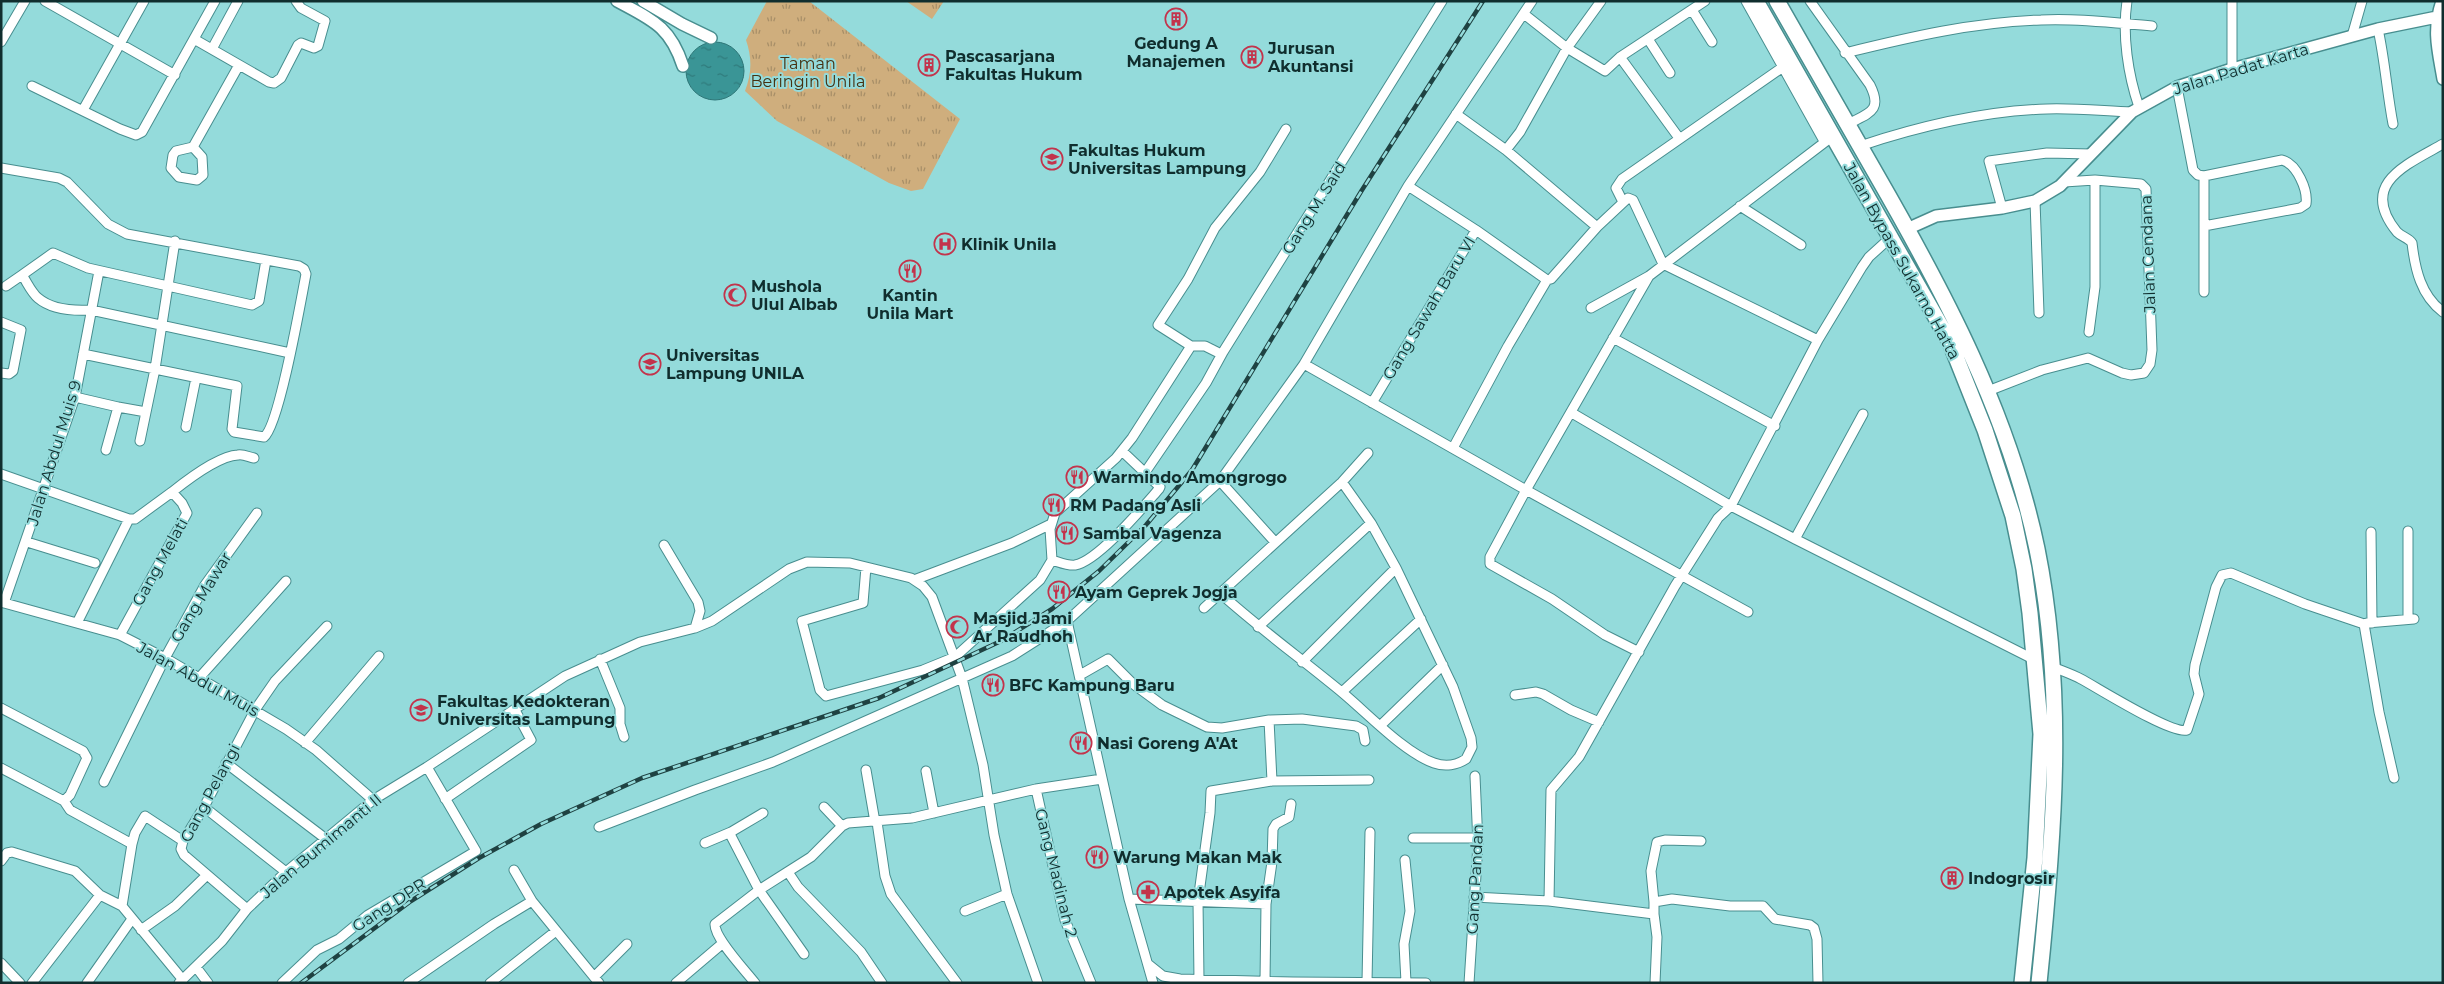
<svg xmlns="http://www.w3.org/2000/svg" width="2444" height="984" viewBox="0 0 2444 984" font-family="Montserrat,sans-serif">
  <defs>
    <pattern id="grass-tufts" width="24" height="20" patternUnits="userSpaceOnUse" patternTransform="scale(1.25)"><rect width="24" height="20" fill="#cfae7d"/><path d="M3 7l-1-3M5 7V3M7 7l1-3M15 17l-1-3M17 17v-4M19 17l1-3" fill="none" stroke="#a78e67"/></pattern>
    <pattern id="water-ripples" width="26" height="14" patternUnits="userSpaceOnUse" patternTransform="scale(1.25)"><rect width="26" height="14" fill="#3a9596"/><path d="M2 4q2-2 4 0t4 0M15 11q2-2 4 0t4 0" fill="none" stroke="#2f7a7b"/></pattern>
  </defs>
  <rect width="100%" height="100%" fill="#94dbdb"/>
  <path fill="url(#grass-tufts)" d="M767 1H809L960 119 923 189 911 191 889 183 777 121 745 91C752 73 752 58 746 40Z
    M906 1H944L932 19Z"/>
  <path fill="url(#water-ripples)" stroke="#2d7677" d="M686 71a29 29 0 1 1 58 0a29 29 0 1 1-58 0Z"/>
  <g fill="none" stroke-linecap="round" stroke-linejoin="round">
    <g stroke="#488e8f" stroke-width="11">
      <path id="minor" d="M45 1 175 75
        M1746 1 1824 141
        M1810 1 1870 85C1883 111 1869 113 1848 124
        M2127 1C2122 35 2128 75 2139 107
        M2232 1V69
        M1692 10 1712 42
        M1524 14 1567 48 1605 71 1620 57 1705 1
        M2378 29C2385 61 2387 93 2393 124
        M2352 36 2362 1
        M194 39 269 82 274 83 281 78 298 45 301 43 314 48 318 46 325 21 301 8 296 1
        M1648 39 1670 73
        M1 42 25 1
        M212 49 238 1
        M1845 53C1910 37 1974 22 2041 20 2077 18 2115 23 2152 26
        M1620 57 1679 138
        M32 86 120 129 136 135 142 132 215 1
        M2177 87 2193 170 2198 175 2204 176 2282 160C2297 164 2308 190 2306 204L2300 208 2204 226
        M83 110 144 1
        M1456 114 1506 150 1597 227 1628 198 1633 200 1663 264 1818 340
        M1286 129 1260 172 1215 228 1188 279 1158 325 1191 346H1205L1219 353 1223 352 1442 1
        M2443 144C2406 165 2358 184 2397 232 2402 237 2409 238 2412 243 2415 269 2421 296 2443 312
        M1860 146C1920 126 1984 111 2047 109 2075 108 2104 111 2132 112
        M193 147 176 151 173 155 171 168 179 177 197 180 203 175 202 157 193 147 239 65
        M1506 150 1520 132 1567 48 1601 1
        M1 168 59 178 67 182 108 224 127 234 299 266 304 269 306 274C301 300 279 426 264 437L234 432 232 429 237 386 83 354
        M2204 176V292
        M2035 201 2039 313
        M1623 202 1616 188 1622 179 1783 67
        M1740 206 1801 245
        M2002 208 1989 161 2047 153 2091 154
        M1476 230 1547 280 1551 279 1597 227
        M22 275 53 253 88 268 252 305 259 301 266 260
        M6 286 22 275C27 282 31 292 38 298 52 310 73 311 91 310L290 353
        M1591 308 1649 276
        M1 322 21 330 13 371 9 374 1 373
        M2089 332 2095 287V180
        M1613 338 1775 426
        M1304 364 1526 490 1649 276 1833 136
        M1988 391 2042 370 2088 358 2122 373 2131 375 2144 373 2150 364 2152 350 2146 189 2141 184 2095 180 2064 182
        M75 397 118 407 106 450
        M1372 403 1476 230 1408 186
        M118 407 146 412
        M1572 413 1731 506 1795 539 2035 660
        M186 427 196 378
        M140 441 155 369 175 241
        M1453 448 1508 346 1547 280
        M1 474 129 519H135L172 492 182 503 187 513 120 635
        M1144 474 1206 383 1223 352
        M1220 481 1275 542
        M172 492C187 480 218 456 238 455 243 454 249 457 254 458
        M2408 531V619
        M2371 532 2372 623
        M1795 539 1863 414
        M27 542 95 563
        M664 545 698 602 700 611 695 628
        M1052 560C1059 562 1068 566 1075 565 1098 561 1143 507 1159 489L1160 487 1122 451
        M866 567 863 603 802 621 820 690 826 696 923 670 955 657 1040 580 1052 560 1050 529 1055 513 1116 458 1132 438 1191 346
        M914 580 1012 543 1051 524
        M1220 593C1260 629 1303 660 1344 694 1368 714 1405 753 1434 763 1445 767 1457 765 1466 759L1472 747 1471 738 1453 687 1396 568 1371 523 1342 482
        M1 602 120 635 165 658 286 729 316 750 373 800
        M4 603 75 397 99 271
        M1204 608 1342 482 1368 453
        M1067 621 1129 899 1153 983
        M77 623 129 519
        M2367 623 2414 619
        M1258 627 1371 523
        M1639 652 1605 635 1552 599 1490 564V557L1526 490 1748 612
        M600 659 620 708V724L624 737
        M1302 662 1396 568
        M2053 667C2062 671 2072 674 2081 679 2098 688 2172 735 2187 730L2199 694 2194 674 2195 665 2216 587 2222 575 2231 573 2305 604 2364 624 2379 712 2394 778
        M1080 675 1108 659 1132 683 1162 705 1207 727 1222 728 1269 720 1272 781 1211 791 1210 813 1198 901 1199 980
        M199 678 286 581
        M1342 692 1421 619
        M1515 695 1536 692 1543 694 1571 710 1599 722
        M1 708 83 751 87 758 70 795 64 801 1 768
        M1269 720 1302 719 1356 726 1363 730 1365 741
        M1381 725 1443 665
        M305 743 379 656
        M226 763 326 839
        M866 770 875 822
        M926 771 934 813
        M1272 781 1369 780
        M104 782 165 658 205 585 257 513
        M1036 789 1065 920 1091 983
        M445 799 531 740 515 710
        M64 801 70 810 132 844
        M204 807 286 872
        M824 807 842 826
        M763 813 731 832V836L759 890 804 954
        M877 822 885 876 891 894 957 983
        M599 827 695 790 773 762 1012 656 1067 621 1220 481 1304 364 1408 186 1532 1
        M1413 838H1478
        M705 843 731 832
        M1405 860 1410 911 1404 944 1406 982
        M1 861 7 853 12 852 75 871 100 895 122 906 183 980
        M514 870 532 901 599 983
        M788 872 798 887 861 952 882 983
        M1474 897 1549 901 1654 914 1657 937 1655 983
        M1129 899 1266 904 1272 862 1273 829 1276 824 1289 817 1291 804
        M1549 901 1551 790 1579 757 1675 586 1718 518 1731 506 1818 340 1862 267 1869 257 1891 237
        M1654 902 1651 871 1657 842 1665 840 1701 841
        M122 906 132 844 135 833 145 816 183 841
        M247 909 184 855 181 849 183 841 204 807 255 710 275 681 327 626
        M965 911 1007 894
        M1654 914V902L1672 899 1730 906H1763L1775 919 1810 925 1814 928 1817 939 1818 983
        M141 930 175 906 207 875
        M1 963 20 983
        M1148 964 1163 976 1180 979 1293 982 1426 983
        M196 967 208 983
        M594 977 627 944
        M1265 981 1266 904
        M1367 982 1370 832
        M32 983 100 895
        M87 983 132 919
        M179 983 222 941 247 909 286 872 373 800 427 767 565 676 640 642 695 628 712 621 789 569 807 562 850 563 911 578 923 586 932 597 962 678 983 765 994 835 1007 894 1038 983
        M282 983 317 950 339 939 368 915 476 851 427 767
        M408 983 494 924 532 901
        M490 983 556 931
        M676 983 723 943
        M755 983C745 970 714 938 715 924L759 890 811 857 842 826 848 823 912 818 1036 789 1102 779
        M1469 983 1478 844 1475 776"/>
    </g>
    <g stroke="#488e8f" stroke-width="14">
      <path id="tertiary" d="M617 1C652 20 670 26 683 66
        M643 1 682 24 711 38
        M2442 1C2432 30 2438 50 2443 79
        M1907 229 1936 216 2002 208 2035 201 2060 186 2132 112 2177 87 2232 69 2378 29 2437 17"/>
    </g>
    <g stroke="#488e8f" stroke-width="18">
      <path id="trunk" d="M1756 1 1950 342 1985 430 2013 516 2024 569 2030 613 2041 734 2035 858 2022 983
        M1777 1C1810 59 1843 116 1876 174 1944 292 2009 414 2037 549 2066 693 2054 838 2039 983"/>
    </g>
    <use href="#minor" stroke="#fff" stroke-width="9"/>
    <use href="#tertiary" stroke="#fff" stroke-width="11"/>
    <use href="#trunk" stroke="#fff" stroke-width="15"/>
    <g stroke="#1f4242" stroke-width="4.5">
      <path id="rail" d="M301 983 411 901 479 858 541 824 642 778 879 698 1001 641 1052 609 1099 571 1146 525 1192 470 1362 190 1483 1"/>
    </g>
    <use href="#rail" stroke="#94dbdb" stroke-width="2.5" stroke-dasharray="8" stroke-linecap="butt"/>
  </g>
  <defs>
    <g id="building-ring" transform="scale(1.125)"><circle r="9.5" fill="#94dbdb" stroke="#c3334b" stroke-width="1.5"/><path d="M-4-6H4V6H1V3H-1V6H-4ZM-2.5-4.3h1.7v1.8h-1.7ZM.8-4.3h1.7v1.8H.8ZM-2.5-1h1.7V.8h-1.7ZM.8-1h1.7V.8H.8Z" fill="#c3334b"/></g>
    <g id="university-ring" transform="scale(1.125)"><circle r="9.5" fill="#94dbdb" stroke="#c3334b" stroke-width="1.5"/><path d="M0-5L7-2L0 1L-7-2ZM-4 1L0 2.5L4 1V4Q0 6-4 4Z" fill="#c3334b"/></g>
    <g id="hospital-ring" transform="scale(1.125)"><circle r="9.5" fill="#94dbdb" stroke="#c3334b" stroke-width="1.5"/><path d="M-5-5h3v3.5h4V-5h3V5h-3V1.5h-4V5h-3Z" fill="#c3334b"/></g>
    <g id="restaurant-ring" transform="scale(1.125)"><circle r="9.5" fill="#94dbdb" stroke="#c3334b" stroke-width="1.5"/><path d="M-5-6h1v4h1v-4h1v4h1v-4h1v5L-1.5 .5V6h-2V.5L-5-1ZM5-6V6H3V1.5H1.5Q1.5-4 5-6Z" fill="#c3334b"/></g>
    <g id="mosque-ring" transform="scale(1.125)"><circle r="9.5" fill="#94dbdb" stroke="#c3334b" stroke-width="1.5"/><path d="M3.5-4.9A6 6 0 1 0 3.5 4.9A5 5 0 1 1 3.5-4.9Z" fill="#c3334b"/></g>
    <g id="pharmacy-ring" transform="scale(1.125)"><circle r="9.5" fill="#94dbdb" stroke="#c3334b" stroke-width="1.5"/><path d="M-2-6h4v4h4v4h-4v4h-4v-4h-4v-4h4Z" fill="#c3334b"/></g>
  </defs>
  <g fill-rule="evenodd">
    <use href="#building-ring" x="1176" y="19"/>
    <use href="#building-ring" x="1252" y="57"/>
    <use href="#building-ring" x="929" y="65"/>
    <use href="#university-ring" x="1052" y="159"/>
    <use href="#hospital-ring" x="945" y="244"/>
    <use href="#restaurant-ring" x="910" y="271"/>
    <use href="#mosque-ring" x="735" y="295"/>
    <use href="#university-ring" x="650" y="364"/>
    <use href="#restaurant-ring" x="1077" y="477"/>
    <use href="#restaurant-ring" x="1054" y="505"/>
    <use href="#restaurant-ring" x="1067" y="533"/>
    <use href="#restaurant-ring" x="1059" y="592"/>
    <use href="#mosque-ring" x="957" y="627"/>
    <use href="#restaurant-ring" x="993" y="685"/>
    <use href="#university-ring" x="421" y="710"/>
    <use href="#restaurant-ring" x="1081" y="743"/>
    <use href="#restaurant-ring" x="1097" y="857"/>
    <use href="#building-ring" x="1952" y="878"/>
    <use href="#pharmacy-ring" x="1148" y="892"/>
  </g>
  <g text-anchor="middle" dominant-baseline="central" stroke-width="4" stroke-linejoin="round" paint-order="stroke">
    <g font-size="16" font-weight="bold" fill="#102e2e" stroke="#94dbdb" text-anchor="start">
      <text x="1176" y="43" text-anchor="middle">Gedung A<tspan x="1176" dy="18">Manajemen</tspan></text>
      <text x="1268" y="48">Jurusan<tspan x="1268" dy="18">Akuntansi</tspan></text>
      <text x="945" y="56">Pascasarjana<tspan x="945" dy="18">Fakultas Hukum</tspan></text>
      <text x="1068" y="150">Fakultas Hukum<tspan x="1068" dy="18">Universitas Lampung</tspan></text>
      <text x="961" y="244">Klinik Unila</text>
      <text x="751" y="286">Mushola<tspan x="751" dy="18">Ulul Albab</tspan></text>
      <text x="910" y="295" text-anchor="middle">Kantin<tspan x="910" dy="18">Unila Mart</tspan></text>
      <text x="666" y="355">Universitas<tspan x="666" dy="18">Lampung UNILA</tspan></text>
      <text x="1093" y="477">Warmindo Amongrogo</text>
      <text x="1070" y="505">RM Padang Asli</text>
      <text x="1083" y="533">Sambal Vagenza</text>
      <text x="1075" y="592">Ayam Geprek Jogja</text>
      <text x="973" y="618">Masjid Jami<tspan x="973" dy="18">Ar Raudhoh</tspan></text>
      <text x="1009" y="685">BFC Kampung Baru</text>
      <text x="437" y="701">Fakultas Kedokteran<tspan x="437" dy="18">Universitas Lampung</tspan></text>
      <text x="1097" y="743">Nasi Goreng A'At</text>
      <text x="1113" y="857">Warung Makan Mak</text>
      <text x="1968" y="878">Indogrosir</text>
      <text x="1164" y="892">Apotek Asyifa</text>
    </g>
    <g font-size="16" fill="#453111" stroke="#94dbdb">
      <text x="808" y="63">Taman<tspan x="808" dy="18">Beringin Unila</tspan></text>
    </g>
    <g font-size="16" fill="#102e2e" stroke="#94dbdb">
      <text transform="translate(2241 69) rotate(-17)">Jalan Padat Karta</text>
      <text transform="translate(1314 208) rotate(-58)">Gang M. Said</text>
      <text transform="translate(2148 254) rotate(-92)">Jalan Cendana</text>
      <text transform="translate(1902 261) rotate(61)">Jalan Bypass Sukarno Hatta</text>
      <text transform="translate(1429 308) rotate(-59)">Gang Sawah Baru VI</text>
      <text transform="translate(54 453) rotate(-73)">Jalan Abdul Muis 9</text>
      <text transform="translate(160 562) rotate(-61)">Gang Melati</text>
      <text transform="translate(201 597) rotate(-59)">Gang Mawar</text>
      <text transform="translate(198 679) rotate(29)">Jalan Abdul Muis</text>
      <text transform="translate(210 793) rotate(-62)">Gang Pelangi</text>
      <text transform="translate(321 846) rotate(-40)">Jalan Bumimanti II</text>
      <text transform="translate(1056 873) rotate(76)">Gang Madinah 2</text>
      <text transform="translate(1475 879) rotate(-87)">Gang Pandan</text>
      <text transform="translate(389 905) rotate(-33)">Gang DPR</text>
    </g>
  </g>
  <rect width="2444" height="984" fill="none" stroke="#102e2e" stroke-width="5"/>
</svg>
